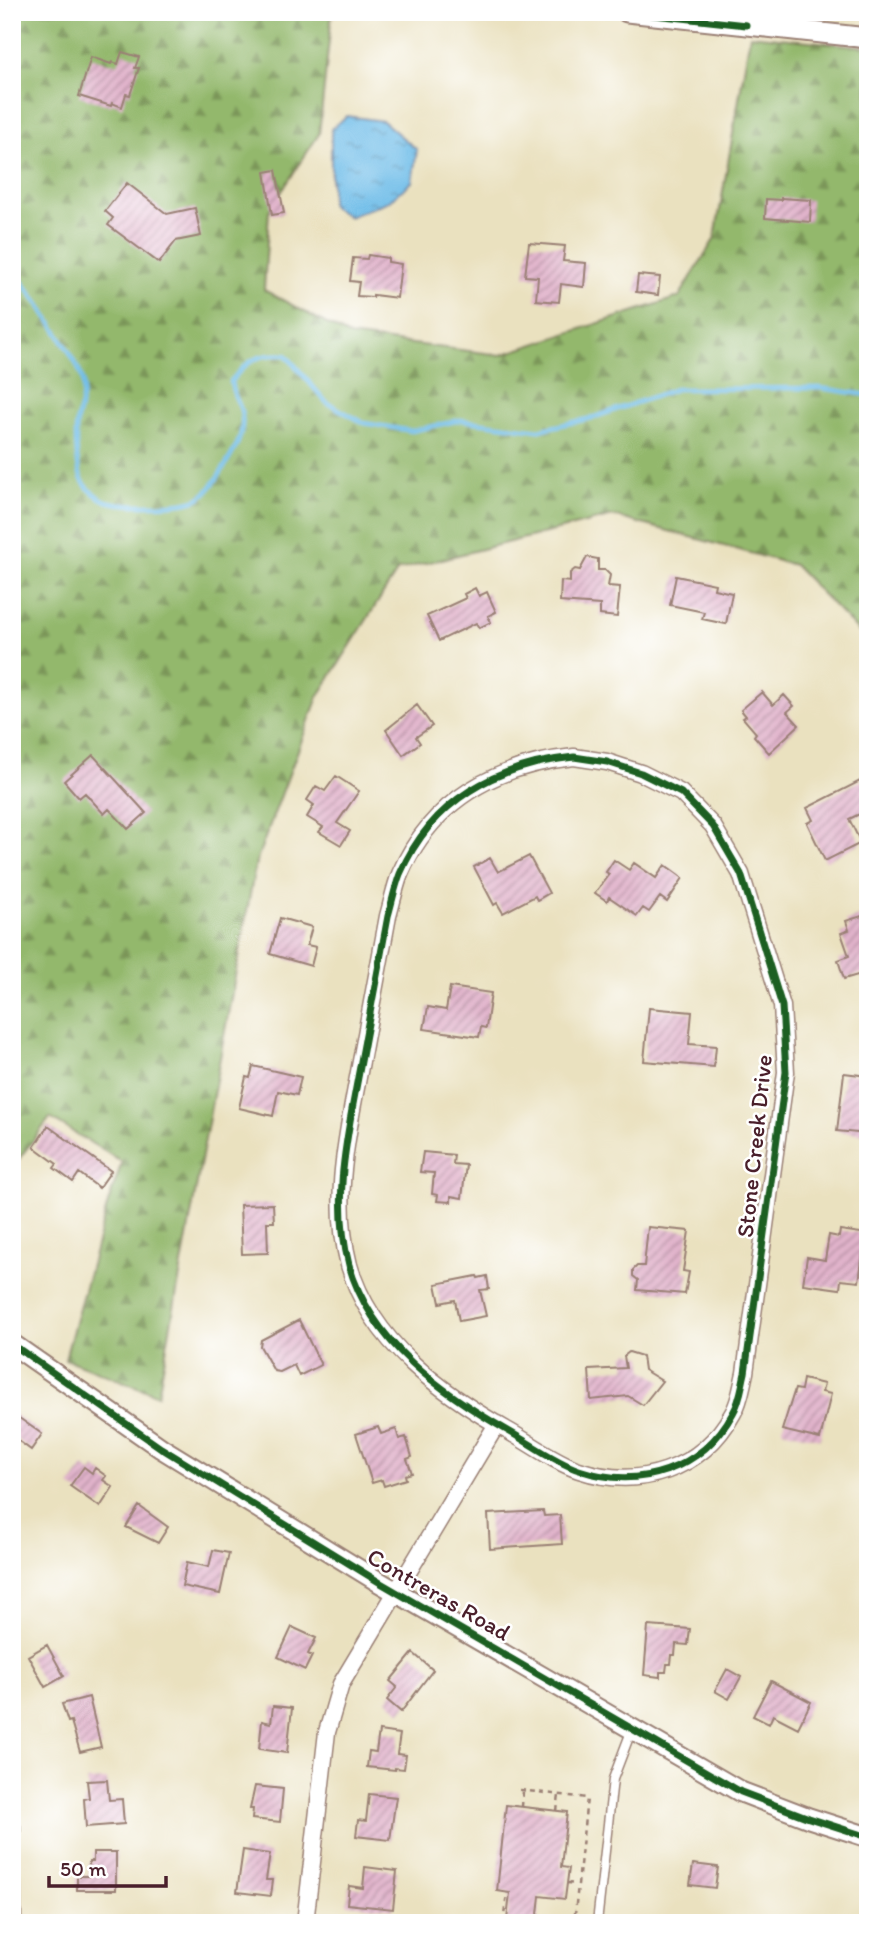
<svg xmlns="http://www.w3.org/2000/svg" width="880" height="1935" viewBox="0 0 880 1935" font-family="Itim,sans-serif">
  <defs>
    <pattern id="forest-firs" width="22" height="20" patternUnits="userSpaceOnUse" patternTransform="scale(1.75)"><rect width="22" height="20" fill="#93b86c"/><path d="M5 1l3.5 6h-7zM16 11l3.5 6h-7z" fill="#7a9559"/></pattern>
    <pattern id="water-ripples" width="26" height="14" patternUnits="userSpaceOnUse" patternTransform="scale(1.75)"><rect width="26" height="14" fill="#6dbce8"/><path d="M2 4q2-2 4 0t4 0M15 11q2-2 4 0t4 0" fill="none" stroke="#5c98bc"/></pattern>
    <pattern id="building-hatch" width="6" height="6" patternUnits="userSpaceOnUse" patternTransform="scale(1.75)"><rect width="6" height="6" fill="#e1b3cb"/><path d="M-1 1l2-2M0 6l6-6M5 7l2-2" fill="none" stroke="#b891a5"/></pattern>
  </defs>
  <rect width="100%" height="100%" fill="#fff"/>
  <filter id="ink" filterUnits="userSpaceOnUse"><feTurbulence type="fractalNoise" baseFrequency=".0143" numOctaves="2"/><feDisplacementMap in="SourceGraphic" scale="14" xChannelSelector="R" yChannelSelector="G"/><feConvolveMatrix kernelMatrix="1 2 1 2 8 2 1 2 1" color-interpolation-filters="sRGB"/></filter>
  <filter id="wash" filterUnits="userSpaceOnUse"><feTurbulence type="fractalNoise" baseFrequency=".00686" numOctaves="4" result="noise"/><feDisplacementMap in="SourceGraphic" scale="28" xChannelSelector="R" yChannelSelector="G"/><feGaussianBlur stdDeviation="1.57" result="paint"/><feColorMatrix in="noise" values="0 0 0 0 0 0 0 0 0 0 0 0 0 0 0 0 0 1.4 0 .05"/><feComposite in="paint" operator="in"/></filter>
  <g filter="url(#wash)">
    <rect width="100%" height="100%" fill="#eae1bf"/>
    <path fill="url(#forest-firs)" stroke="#6e6c4c" stroke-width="2" d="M12 12H332L319 134 269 211 264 290 349 336 501 355 679 297 715 238 750 35 868 47V641L794 565 613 516 398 570 318 697 256 862 158 1395 65 1359 108 1203 122 1162 50 1118 12 1168Z"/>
    <path fill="url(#water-ripples)" stroke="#5c6e8a" stroke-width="2" d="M347 116 383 121 417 150 412 182 389 201 349 217 331 206V129Z"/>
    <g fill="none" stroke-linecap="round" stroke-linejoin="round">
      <path stroke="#6dbce8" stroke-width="4.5" d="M12 271C27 284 82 365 83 383 84 397 80 407 77 420 75 434 76 472 84 483 88 489 97 497 104 500 120 507 184 507 199 498 208 493 215 482 220 474 232 455 247 434 241 410 237 399 232 393 231 381 248 360 258 353 286 355L326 402 364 423 412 431 460 420 539 430 592 418 676 389 820 388 868 395"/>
    </g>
    <g id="blocks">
      <path fill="url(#building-hatch)" d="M122 52 139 57 135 68H139L130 95 126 94 122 107 112 103 111 106 79 96 91 57 111 64 112 62 118 64Z
        M276 170 284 213 272 215 265 172Z
        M127 183 167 214 195 208 201 236 176 241 159 263 108 225 113 218 105 211Z
        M781 198 811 200 810 222 765 218 766 199 781 200Z
        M529 243 565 246 563 261 586 263 584 287 561 284 559 302 536 300 538 277 525 276Z
        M368 255 388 258V262L401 264 397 298 373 295V297L357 296 359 282 350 281 353 258 367 259Z
        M638 275 660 277 658 295 636 292Z
        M587 557 598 559V570H605L610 575 608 586 620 587 617 617 600 615V605L560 602 561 581 570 582V573L575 569 580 570Z
        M676 576 715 584 714 589 732 593 726 624 702 619 704 612 670 605Z
        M475 588 479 596 487 592 496 612 488 616 491 622 479 628 476 623 439 641 427 616 466 598 464 594Z
        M762 692 773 705 784 695 794 706 787 712 799 725 769 753 754 736 756 733 743 718 746 716 741 710Z
        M417 705 432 726 416 737 420 743 403 755 386 730Z
        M93 755 146 813 128 829 109 809 104 814 85 793 79 798 64 781Z
        M336 776 359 791 337 823 350 831 341 845 319 832 323 827 307 817 314 805 307 800 316 786 325 791Z
        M862 780 868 792V810L849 819 861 843 825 861 807 823 813 820 807 808Z
        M529 856 549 893 537 900 535 896 503 913 497 903 494 905 474 867 490 858 498 872Z
        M614 860 629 870 634 863 656 878 665 865 683 878 667 902 660 897 649 912 643 908 637 916 609 897 607 901 595 893 609 874 606 872Z
        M868 914V972L844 979 838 960 849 956 841 933 849 930 846 921Z
        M280 918 312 927 307 945 316 947 311 966 270 954Z
        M450 987 491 993 486 1028 481 1027 479 1037 424 1029 428 1007 446 1010Z
        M649 1008 692 1012 689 1044 716 1046 714 1067 644 1061Z
        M253 1066 301 1077 297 1095 278 1091 273 1116 239 1108 246 1077 250 1078Z
        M844 1073 868 1076V1134L837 1131Z
        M48 1126 111 1171 99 1188 79 1173 73 1182 54 1168 57 1164 34 1147Z
        M423 1152 454 1155 453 1164 466 1165 462 1198 451 1196V1202L437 1201 438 1195 432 1194 434 1173 420 1172Z
        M273 1204 274 1222H267L268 1253 242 1254 240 1205Z
        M648 1227 689 1231 683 1271 689 1272 685 1294 637 1290 638 1280 633 1276V1270L637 1266H644Z
        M840 1230 868 1234V1253L863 1252 859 1282 841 1280 840 1289 803 1284 807 1257 825 1260 829 1235 839 1237Z
        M477 1276 478 1278 487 1276 489 1289 480 1290 486 1316 459 1321 455 1300 440 1303 436 1284Z
        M299 1320 321 1365 299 1376 294 1365 280 1372 274 1371 260 1346 261 1340Z
        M629 1352 642 1356 644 1370 662 1381 643 1405 628 1396 591 1400 589 1370 626 1368 624 1356Z
        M803 1379 824 1384 822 1392 831 1394 820 1439 782 1430 795 1389 801 1390Z
        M12 1413 42 1434 31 1450 12 1436Z
        M378 1427 381 1434 396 1429 399 1439 406 1437 412 1457 407 1459 412 1473 405 1475 406 1479 384 1486 382 1480 372 1483 356 1434Z
        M84 1467 92 1473 95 1468 106 1476 103 1480 113 1487 100 1507 70 1486Z
        M139 1506 168 1527 158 1543 126 1527Z
        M543 1511 544 1516 560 1515 562 1544 490 1549 488 1514Z
        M213 1550 229 1553 220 1594 182 1586 187 1562 209 1567Z
        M648 1626 690 1629 688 1645 676 1644 675 1655H672L671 1664H667L666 1672H660V1677L644 1675Z
        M292 1627 316 1638 308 1654 312 1656 305 1670 278 1657Z
        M47 1645 64 1676 45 1687 28 1656Z
        M413 1653 433 1670 401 1712 387 1700 397 1687 390 1681Z
        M727 1669 741 1677 729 1699 715 1691Z
        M771 1681 811 1702 798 1728 773 1715 769 1724 753 1716Z
        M89 1697 101 1747 80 1752 71 1721 68 1722 62 1704Z
        M273 1706 292 1708 287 1753 259 1749 262 1721 271 1723Z
        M379 1731 400 1734 397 1754 406 1755 404 1769 395 1768V1770L367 1767 369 1751 376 1752Z
        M107 1780 109 1800 122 1799 124 1824 86 1827 84 1799 89 1798 87 1781Z
        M255 1786 283 1789 280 1822 252 1819 253 1809H250Z
        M369 1794 396 1797 390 1840 356 1836 358 1820 366 1821Z
        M506 1805 567 1812 561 1867 569 1868 565 1899 540 1896 537 1923 507 1920 510 1893 497 1891Z
        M243 1850 270 1854 266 1880H273L271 1896 237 1892Z
        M93 1852H116V1890H77V1876H89V1861H93Z
        M693 1864 718 1867 715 1888 690 1885Z
        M365 1867 397 1871 393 1909 347 1904 349 1886 363 1888Z"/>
    </g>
  </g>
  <g filter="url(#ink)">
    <use href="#blocks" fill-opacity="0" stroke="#9a8075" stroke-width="2"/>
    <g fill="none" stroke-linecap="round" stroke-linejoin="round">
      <g stroke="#9a8075" stroke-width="11">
        <path id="service" d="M597 1923 613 1779 632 1729"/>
      </g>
      <g stroke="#9a8075" stroke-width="19">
        <path id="minor" d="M574 757 607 762 641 773 681 793 713 826 741 874 782 1006 786 1072 745 1373C742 1385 740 1402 733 1413 702 1470 639 1490 579 1470 557 1463 531 1444 510 1432 443 1394 371 1343 349 1265 332 1199 347 1137 359 1072 369 1020 378 968 388 916 392 902 395 887 400 874 432 800 496 765 574 757Z
          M12 1826 13 1923
          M305 1923 327 1732 341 1684 497 1424"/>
      </g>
      <g stroke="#9a8075" stroke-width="23">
        <path id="tertiary" d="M627 12 868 38
          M12 1344 161 1448 379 1582 741 1792 809 1818 868 1837"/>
      </g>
      <path stroke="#9a8075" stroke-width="2.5" stroke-dasharray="5 5" stroke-linecap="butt" d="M520 1790 587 1798 574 1923
        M522 1807 523 1791
        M557 1811 559 1795
        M567 1883 578 1884
        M503 1923 507 1893"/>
      <use href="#service" stroke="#fff" stroke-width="8"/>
      <use href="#minor" stroke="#fff" stroke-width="16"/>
      <use href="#tertiary" stroke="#fff" stroke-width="19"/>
      <g stroke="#fff" stroke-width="11">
        <path id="cycleway" d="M627 12 746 25
          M574 757 607 762 641 773 681 793 713 826 741 874 782 1006 786 1072 745 1373C742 1385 740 1402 733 1413 702 1470 639 1490 579 1470 557 1463 531 1444 510 1432 443 1394 371 1343 349 1265 332 1199 347 1137 359 1072 369 1020 378 968 388 916 392 902 395 887 400 874 432 800 496 765 574 757Z
          M12 1344 161 1448 379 1582 741 1792 809 1818 868 1837"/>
      </g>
      <use href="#cycleway" stroke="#1b5e20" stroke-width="7"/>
    </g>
  </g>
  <g text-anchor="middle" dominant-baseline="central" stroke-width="5" stroke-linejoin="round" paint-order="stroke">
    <g font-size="24" fill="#4a1f2b" stroke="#fff">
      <text transform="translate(754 1146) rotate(-84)">Stone Creek Drive</text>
      <text transform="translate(439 1594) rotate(30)">Contreras Road</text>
    </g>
  </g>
  <rect width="880" height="1935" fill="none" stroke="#fff" stroke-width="42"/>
  <path d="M49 1876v10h117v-10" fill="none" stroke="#4a1f2b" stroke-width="3.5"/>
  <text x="60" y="1876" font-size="21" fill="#4a1f2b" stroke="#ffffff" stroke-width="5" paint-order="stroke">50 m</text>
</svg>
